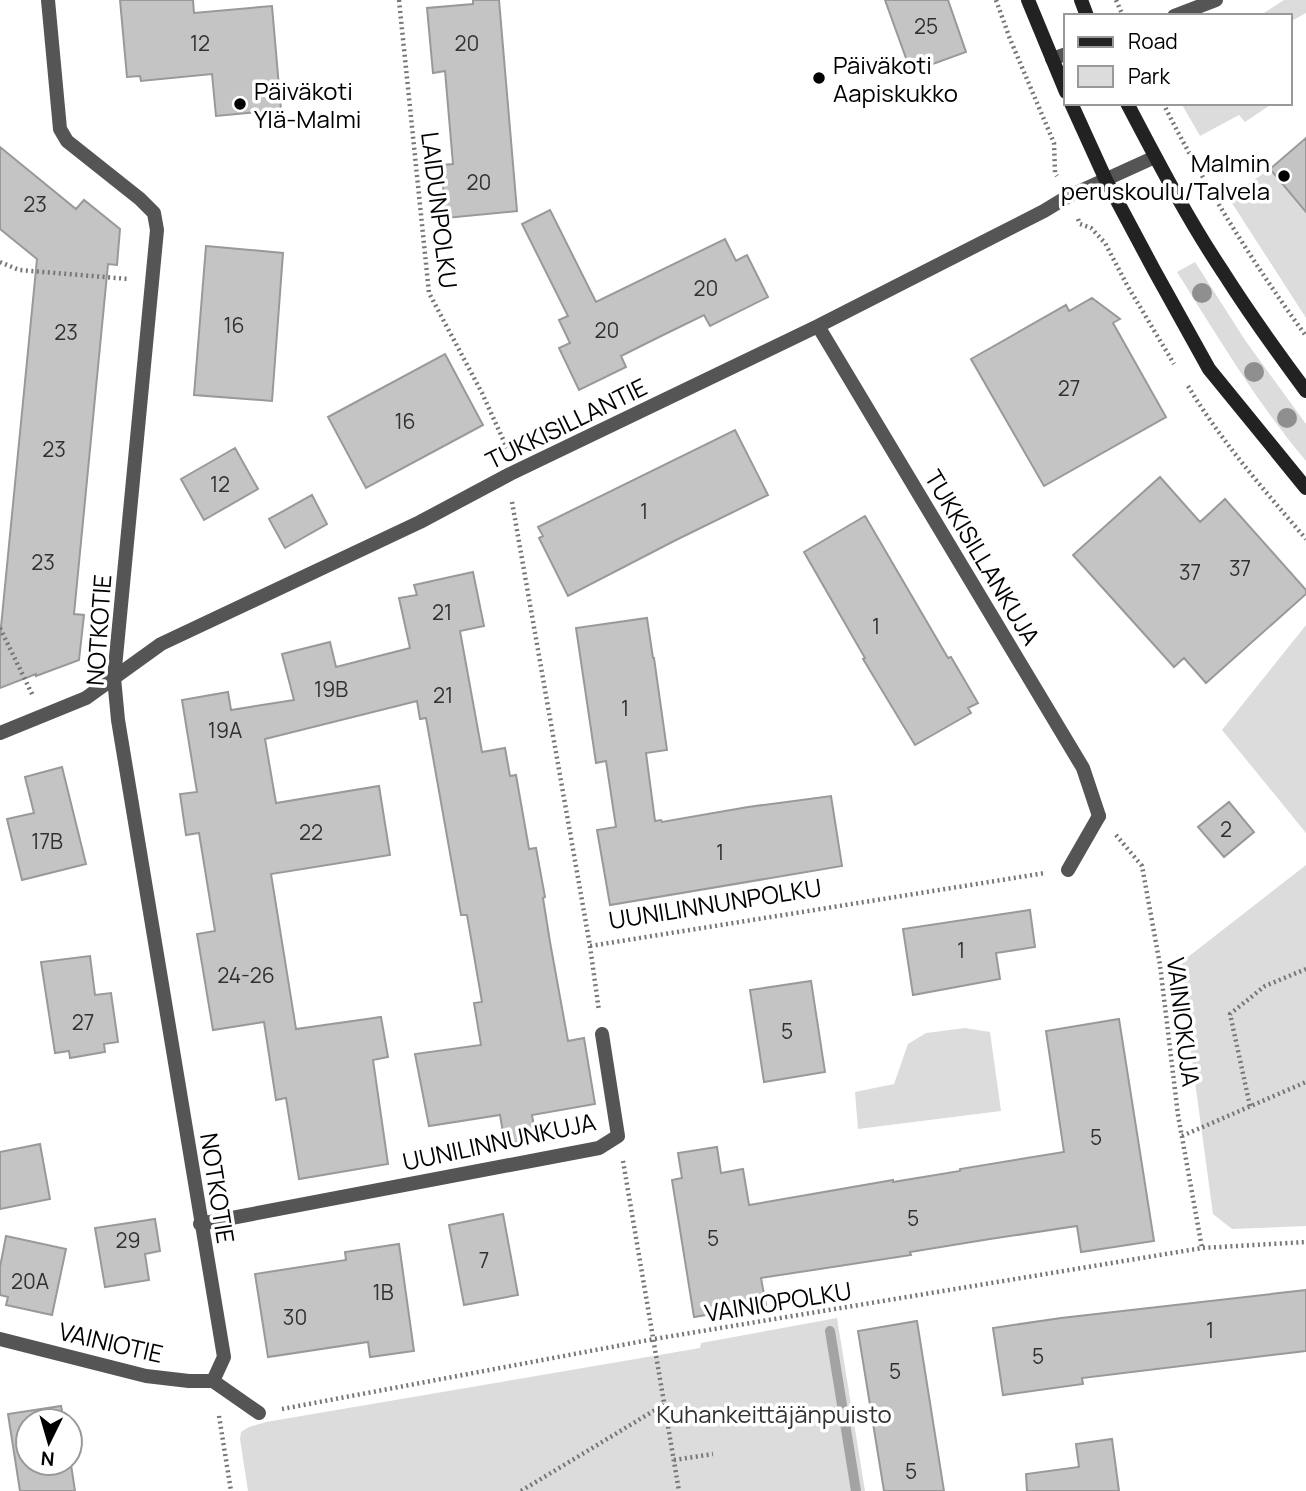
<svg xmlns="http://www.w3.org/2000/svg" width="1306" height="1491" viewBox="0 0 1306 1491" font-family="Manrope,sans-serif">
  <rect width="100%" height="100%" fill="#fff"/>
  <path fill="#dcdcdc" d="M1284 0H1306V13L1290 22V16H1259Z
    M1181 103H1273L1245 122 1239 115 1200 136Z
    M1270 169 1306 212V318L1230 200 1238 191Z
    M1195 262 1245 340 1306 424V461C1257 403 1218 337 1177 272Z
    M1306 625V833L1222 730Z
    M1306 865V1226L1232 1229 1213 1214 1179 964Z
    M965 1028 990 1032 1001 1111 858 1129 855 1092 894 1084 908 1044 926 1033Z
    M837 1318 865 1491H248L240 1439 241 1432 249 1427 266 1422 700 1348 701 1343Z"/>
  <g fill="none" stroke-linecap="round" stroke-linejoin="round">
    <path stroke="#a3a3a3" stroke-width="10" d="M830 1331 856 1491"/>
  </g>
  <path fill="#c4c4c4" stroke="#999" stroke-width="2" d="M120 0H193L194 13 272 6 281 110 216 116 212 74 141 81 140 76 127 77Z
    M473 0H499L517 211 446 218 441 165 453 164 445 71 433 73 427 8 473 4Z
    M885 0H948L966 52 911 72Z
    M1306 138V212L1270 169Z
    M0 147 76 209 84 200 120 229 117 265 108 264 74 614 84 615 79 660 36 676V674L0 688V637L37 259 0 229Z
    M550 210 596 302 725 239 736 261 747 255 768 297 710 326 704 315 655 339 621 356 626 367 579 390 559 348 570 343 559 320 568 316 522 224Z
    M206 246 283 253 272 401 194 395Z
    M1092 298 1120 319 1113 323 1166 417 1044 486 971 359 1066 305 1069 311Z
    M445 354 483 425 366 488 328 417Z
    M735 430 768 495 676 540 568 596 539 538 543 536 538 527Z
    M235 448 258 489 204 520 181 479Z
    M1160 477 1200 522 1225 499 1306 590V594L1206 683 1184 658 1174 667 1073 555Z
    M312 495 327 524 285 548 269 519Z
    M865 516 948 658 951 657 978 703 968 708 971 713 915 745 863 659 865 658 804 552Z
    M473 572 484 626 460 631 482 752 505 748 510 776 516 775 529 849 536 848 545 897 543 898 550 942 568 1041 584 1038 595 1104 532 1115 536 1139 505 1144 500 1115 429 1126 415 1054 481 1045 474 1003 482 1002 467 915H461L426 718 420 719 417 701 265 739 276 803 379 786 390 855 271 874 296 1029 381 1017 388 1057 373 1060 388 1164 299 1179 286 1098 276 1100 264 1022 213 1030 197 934 215 931 199 833 186 835 180 794 197 792 182 700 228 692 231 710 294 700 282 654 330 642 336 667 410 648 399 598 417 595 414 585Z
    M647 618 653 658H654L667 750 646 753 655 821 661 820 662 822 748 807 831 796 842 866 610 905 597 830 616 827 606 761 596 763 576 628Z
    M62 767 86 864 22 880 7 819 34 813 25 777Z
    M1229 802 1254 832 1224 857 1198 827Z
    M1030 910 1035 947 996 953 1000 979 913 995 903 929Z
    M90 956 95 995 111 993 118 1042 104 1044 105 1052 70 1058 69 1051 55 1053 41 962Z
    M811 981 825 1072 764 1082 750 990Z
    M1119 1019 1154 1241 1081 1252 1077 1226 990 1239 910 1252 911 1255 761 1278 766 1305 694 1317 672 1180 682 1178 678 1153 717 1147 721 1173 743 1169 749 1205 893 1180V1182L960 1171V1169L1064 1152 1046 1031Z
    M40 1144 50 1199 0 1209V1152Z
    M503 1214 518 1295 464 1305 449 1225Z
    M155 1219 160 1251 145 1254 149 1280 105 1287 95 1228Z
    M6 1236 66 1249 52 1315 6 1305 8 1297 0 1295V1267Z
    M399 1244 414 1351 370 1357 368 1342 268 1357 255 1274 346 1260 345 1252Z
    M1306 1290V1351L1082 1378 1083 1384 1003 1395 993 1328 1061 1318Z
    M917 1321 944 1491H884L858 1331Z
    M61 1406 64 1421H28V1463H70V1458L75 1491H20L8 1414Z
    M1112 1439 1119 1491H1027L1026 1474 1079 1467 1076 1444Z"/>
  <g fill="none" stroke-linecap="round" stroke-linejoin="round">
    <path stroke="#777" stroke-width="4.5" stroke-dasharray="2 3.5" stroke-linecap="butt" d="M399 0 429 293 482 393 507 448
      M996 0 1010 39 1054 143 1055 173 1057 176
      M1116 0 1123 16
      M1163 103C1204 185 1253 263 1306 336
      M1078 219 1080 224 1091 228 1105 243 1127 285 1174 364
      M0 262 19 270 129 279
      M1188 386C1221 441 1264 490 1306 539
      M512 502 590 946 1045 873
      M0 628 33 696
      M1116 835 1142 866 1160 965 1178 1115 1202 1248
      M590 946 599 1011
      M1250 1106 1230 1014 1265 986 1306 969
      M1182 1136 1306 1082
      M623 1161 679 1491
      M282 1409 654 1339 1202 1248 1306 1242
      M219 1416 231 1491
      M674 1460 713 1454
      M521 1491 665 1404"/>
    <path stroke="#555" stroke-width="14" d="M1068 870 1099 816
      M213 1381 259 1413"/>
    <path stroke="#555" stroke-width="14" d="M1174 16 1216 0
      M1052 59 1066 54
      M818 326 1083 768 1099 816
      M0 733 86 698 161 644 420 522 510 474 818 326 1044 211 1067 197 1155 157
      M200 1224 599 1148 618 1136 602 1034
      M0 1339 146 1376 189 1381H213L224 1357 118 720 114 678 157 230 154 213 140 199 67 141 60 129 48 0"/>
    <path stroke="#222" stroke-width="14" d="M1028 0 1066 92
      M1081 0 1087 16
      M1071 103 1106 180 1154 270 1209 369 1306 488
      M1127 103C1157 160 1187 218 1223 272 1249 313 1277 352 1306 391"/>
  </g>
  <g fill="#8f8f8f">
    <circle cx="1202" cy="293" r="10"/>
    <circle cx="1254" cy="372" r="10"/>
    <circle cx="1287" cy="418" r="10"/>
  </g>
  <g fill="#000" stroke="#fff" stroke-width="2.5">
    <circle cx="819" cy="78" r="7"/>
    <circle cx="240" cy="104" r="7"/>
    <circle cx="1284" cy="176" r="7"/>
  </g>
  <g text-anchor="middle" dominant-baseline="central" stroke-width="7" stroke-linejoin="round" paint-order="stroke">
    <g font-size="21" fill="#313131">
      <text x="926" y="26">25</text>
      <text x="200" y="43">12</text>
      <text x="467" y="43">20</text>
      <text x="479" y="182">20</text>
      <text x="35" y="204">23</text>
      <text x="706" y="288">20</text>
      <text x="234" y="325">16</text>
      <text x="607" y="330">20</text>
      <text x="66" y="332">23</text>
      <text x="1069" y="388">27</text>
      <text x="405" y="421">16</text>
      <text x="54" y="449">23</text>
      <text x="220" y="484">12</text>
      <text x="644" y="511">1</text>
      <text x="43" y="562">23</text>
      <text x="1240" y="568">37</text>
      <text x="1190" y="572">37</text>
      <text x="442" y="612">21</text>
      <text x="876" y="626">1</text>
      <text x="331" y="689">19B</text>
      <text x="443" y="695">21</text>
      <text x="625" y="708">1</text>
      <text x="225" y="730">19A</text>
      <text x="1226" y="829">2</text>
      <text x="311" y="832">22</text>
      <text x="47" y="841">17B</text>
      <text x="720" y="852">1</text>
      <text x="961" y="950">1</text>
      <text x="246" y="975">24-26</text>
      <text x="83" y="1022">27</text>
      <text x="787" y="1031">5</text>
      <text x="1096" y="1137">5</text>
      <text x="913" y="1218">5</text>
      <text x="713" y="1238">5</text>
      <text x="128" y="1240">29</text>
      <text x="484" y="1260">7</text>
      <text x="30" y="1281">20A</text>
      <text x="383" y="1292">1B</text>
      <text x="295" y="1317">30</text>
      <text x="1210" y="1330">1</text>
      <text x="1038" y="1356">5</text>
      <text x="895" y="1371">5</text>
      <text x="911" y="1471">5</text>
    </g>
    <g font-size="24" fill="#000" stroke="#fff" text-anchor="start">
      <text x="833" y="64">Päiväkoti<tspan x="833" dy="28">Aapiskukko</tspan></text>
      <text x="254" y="90">Päiväkoti<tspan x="254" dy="28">Ylä-Malmi</tspan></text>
      <text x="1270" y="162" text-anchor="end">Malmin<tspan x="1270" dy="28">peruskoulu/Talvela</tspan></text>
    </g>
    <g font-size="24" fill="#000" stroke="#fff">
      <text transform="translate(440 210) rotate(83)">LAIDUNPOLKU</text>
      <text transform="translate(566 423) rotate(-26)">TUKKISILLANTIE</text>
      <text transform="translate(983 557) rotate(59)">TUKKISILLANKUJA</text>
      <text transform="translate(98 630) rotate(-86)">NOTKOTIE</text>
      <text transform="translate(715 903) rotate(-9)">UUNILINNUNPOLKU</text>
      <text transform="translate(1184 1022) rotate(83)">VAINIOKUJA</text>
      <text transform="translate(499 1141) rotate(-12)">UUNILINNUNKUJA</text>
      <text transform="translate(218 1188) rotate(81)">NOTKOTIE</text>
      <text transform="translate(778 1301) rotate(-9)">VAINIOPOLKU</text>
      <text transform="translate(111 1342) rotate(13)">VAINIOTIE</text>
    </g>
    <g font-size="24" fill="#333" stroke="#fff">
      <text x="774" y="1413">Kuhankeittäjänpuisto</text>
    </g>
  </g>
  <rect x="1064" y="14" width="228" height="91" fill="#ffffff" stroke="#999999" stroke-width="2"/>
  <rect x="1078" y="37" width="35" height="10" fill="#222222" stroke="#999999" stroke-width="2"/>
  <text x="1128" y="49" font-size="21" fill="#000000">Road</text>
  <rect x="1078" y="66" width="35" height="21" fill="#dcdcdc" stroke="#999999" stroke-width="2"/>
  <text x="1128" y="84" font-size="21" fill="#000000">Park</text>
  <g transform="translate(49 1442) rotate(185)"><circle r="33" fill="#ffffff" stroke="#999999" stroke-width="2"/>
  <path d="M0-5L12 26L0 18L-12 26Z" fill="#000000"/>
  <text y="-10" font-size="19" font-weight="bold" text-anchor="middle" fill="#000000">N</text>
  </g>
</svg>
